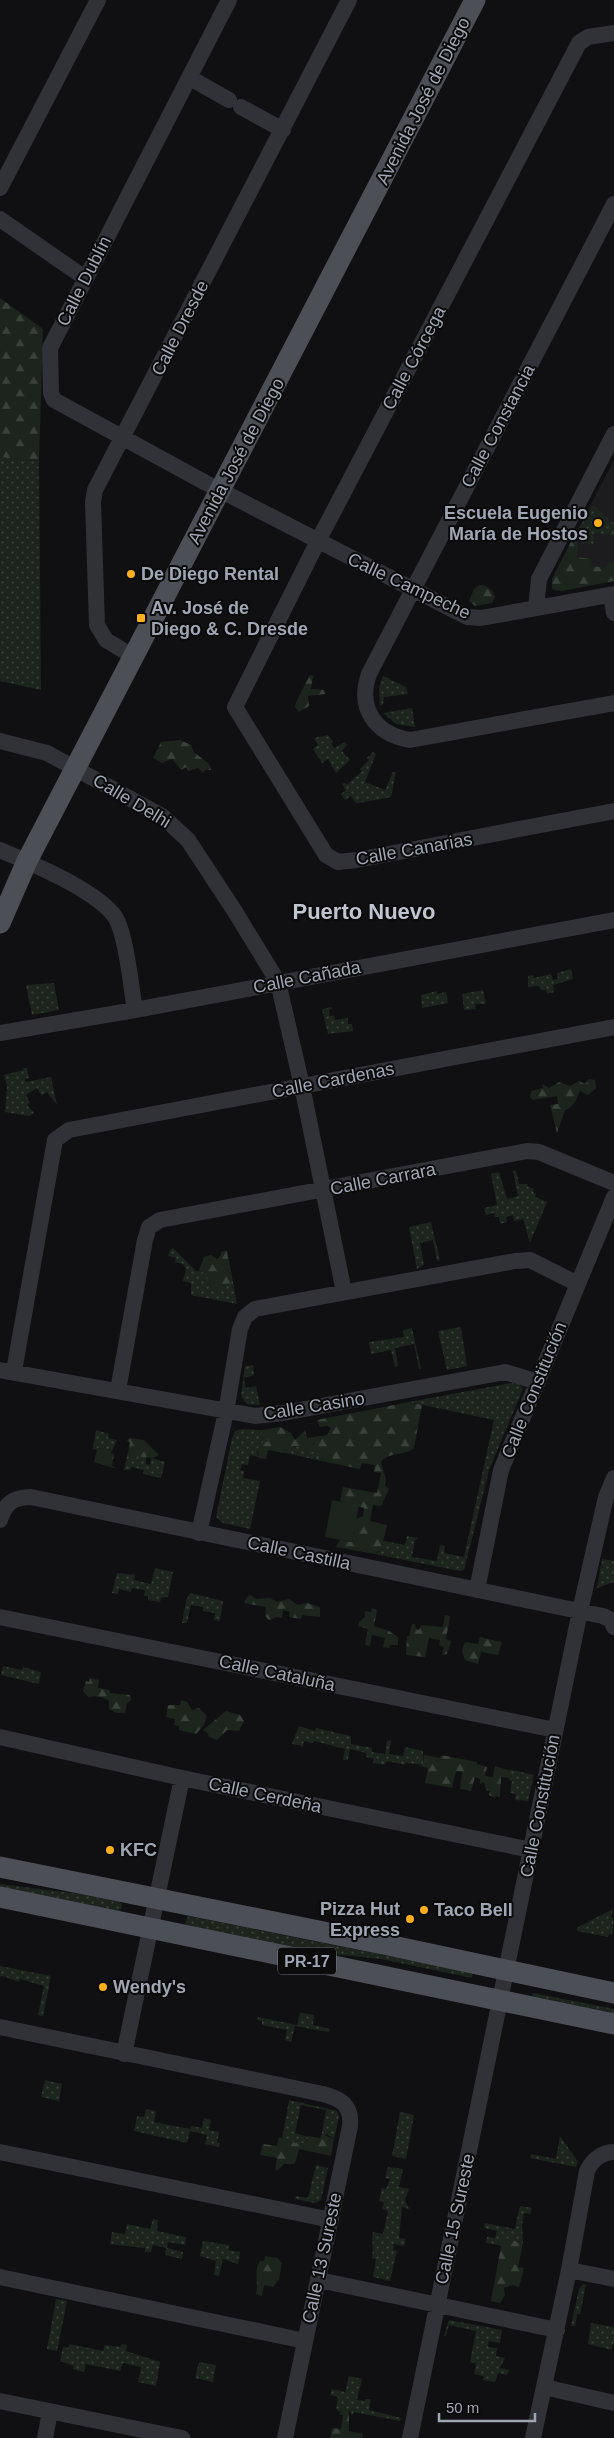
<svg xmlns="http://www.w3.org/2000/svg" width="614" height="2438" viewBox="0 0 614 2438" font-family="Helvetica,sans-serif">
  <defs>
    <pattern id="grass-dots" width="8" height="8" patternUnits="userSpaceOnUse" patternTransform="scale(1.25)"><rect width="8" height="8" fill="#1c241d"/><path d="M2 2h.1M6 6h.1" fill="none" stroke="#3a413b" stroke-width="1.8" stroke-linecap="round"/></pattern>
    <pattern id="forest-firs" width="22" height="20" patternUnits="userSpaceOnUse" patternTransform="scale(1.25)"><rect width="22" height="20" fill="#1c241d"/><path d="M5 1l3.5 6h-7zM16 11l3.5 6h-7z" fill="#3a413b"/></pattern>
  </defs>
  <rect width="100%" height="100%" fill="#101012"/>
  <path fill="#1c1c1f" d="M614 460V581L556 591 552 589V579Z"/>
  <path fill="url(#grass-dots)" d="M0 457 39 461 41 690 0 681Z
    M593 505 614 524V536L595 533 593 545 572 540Z
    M383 676 406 687 408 694 384 697 383 704 380 706 379 687Z
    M412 708 415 727 396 724 383 713Z
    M328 735 333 742 331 743 334 748 345 742 347 745 342 751 350 760 336 773 328 759 322 763 313 749 318 745 314 738Z
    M373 752 376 754 365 782 385 790 393 772H396L391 797 359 803H356L351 796 345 800 341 794 346 790 342 784 345 783 347 785 362 771 360 769 369 760 367 758Z
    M571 969 573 979 553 985 554 992 547 994 546 990H541L539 986 528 987V976L533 975 534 978 551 974 553 980 558 979 557 973Z
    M54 983 59 1010 32 1015 26 985Z
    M483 990 486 1004H475L476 1009 464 1010 462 994Z
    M437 991V994L446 992 448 1003 422 1008 421 995Z
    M332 1007V1009L329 1010 330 1016 334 1015 335 1020 348 1018V1024H352L353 1031 328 1034 322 1009Z
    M23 1068H27L29 1078 25 1079 26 1082 51 1077 57 1105 47 1092 42 1096 37 1088 26 1095 30 1103 27 1105 34 1113 29 1116 5 1112 7 1087 4 1075 24 1070Z
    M516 1170 519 1184H528L527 1186 534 1189 533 1192 536 1194 535 1197 547 1202 530 1243 523 1219 514 1221 513 1215 506 1217 507 1222 500 1224 499 1217H495L494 1213 486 1215 484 1208 497 1205 491 1174 499 1172 507 1199 518 1196 513 1171Z
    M431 1222 440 1260 437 1261 433 1240 420 1243 424 1265 417 1269 409 1227Z
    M173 1248 196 1271 202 1270 208 1275 210 1283 224 1287 229 1276 227 1250 237 1304 191 1295V1283L183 1281 186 1269 183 1264 175 1262 176 1258 168 1256 170 1250Z
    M461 1327 467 1366 447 1370 438 1331Z
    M412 1328 421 1369H419L414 1344 395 1348 398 1366 395 1367 391 1350 371 1354 369 1342 404 1337 403 1330Z
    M253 1365 254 1375 244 1378 246 1388 256 1386 260 1405 247 1404 241 1396 245 1366Z
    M512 1383 519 1384 523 1389 489 1470 464 1570 460 1571 375 1554 379 1552 384 1541 405 1545 407 1536 418 1538 415 1540 412 1557 437 1561 440 1545 445 1546 444 1553 464 1557 494 1420 409 1402Z
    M241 1429 261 1430 270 1441 261 1443 257 1453 259 1457 250 1455 248 1465 242 1464 240 1470 244 1471 243 1478 260 1481 250 1529 223 1523 216 1517 232 1438 235 1431Z
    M96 1430 109 1434 108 1438 117 1440 112 1451 93 1447Z
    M293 1446 306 1448 309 1452 319 1451 326 1462 290 1454Z
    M128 1452 130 1454 146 1457V1464L150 1465 151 1458 165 1462 161 1478 143 1474 144 1470 132 1467 130 1470H124Z
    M602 1559 614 1561V1582L597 1588Z
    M155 1568 173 1572 168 1597 161 1598 160 1602 148 1600V1596H144L145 1590 132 1588 131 1592 119 1589 118 1594 112 1593 117 1573 135 1575 134 1580 151 1584Z
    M190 1593 223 1601 220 1621 214 1620 215 1613 203 1611V1607L191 1605 187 1623H182L186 1601Z
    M3 1666 22 1670 23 1667 41 1672 39 1684 1 1675Z
    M299 1726 315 1731 316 1728C327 1731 339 1733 351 1736V1744L372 1748V1752L385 1754 387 1741 391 1740 389 1754 403 1756 405 1747 423 1751V1765L406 1763 405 1765 387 1761 384 1765 373 1763 374 1759 366 1757V1753L350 1749 348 1760H343L345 1749 314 1741 312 1743 304 1741 303 1746 292 1744Z
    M508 1769 534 1775 528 1801 515 1800 516 1794 510 1793 512 1781 508 1779 511 1778V1771Z
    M0 1884 80 1894 120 1902 122 1905 120 1912 0 1889Z
    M613 1909 611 1917 614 1918 612 1935 609 1934 608 1937 577 1931 578 1927Z
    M188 1916 473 1973 472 1978 381 1959 311 1952 199 1928 185 1924Z
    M0 1966 51 1976 43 2016 38 2015 44 1986 20 1979 19 1982 3 1976 0 1977Z
    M533 1993 614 2009V2013L532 1996Z
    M300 2013 314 2015 313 2025 330 2029 329 2032 295 2026 291 2042 285 2040 287 2030 262 2025V2021L257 2020 258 2017 297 2025Z
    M45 2080 62 2084 59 2101 41 2097Z
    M289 2100 337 2111 339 2116 334 2139 327 2134 321 2138 326 2110 301 2105 295 2133 308 2137 307 2143H295L282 2139Z
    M146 2109 156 2111 154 2122 190 2129 191 2126 202 2128 204 2118 211 2120 209 2130 219 2132 217 2142 220 2143 219 2147 205 2144 207 2135 190 2131 187 2143 134 2131 137 2116 144 2117Z
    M400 2112 414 2115 406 2159 392 2156Z
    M560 2136 578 2162 576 2167 530 2158 531 2154 556 2159Z
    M316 2165 328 2168 321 2200 315 2203 295 2199 296 2196 308 2198Z
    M388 2167 403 2169 399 2187 409 2189 405 2200 409 2209 402 2207 399 2238 406 2239 404 2246 394 2244 393 2250 397 2251 390 2281 373 2277 376 2259 372 2258C374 2247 371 2241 373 2232L383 2234 388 2211 382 2209 384 2202 379 2201 382 2188 386 2189 390 2179 385 2178Z
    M520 2206 532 2208 530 2214 524 2213 522 2225 523 2243 517 2241 508 2244 499 2240 498 2245 486 2243 487 2237 495 2238 497 2231 484 2228 485 2223 515 2229Z
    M153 2219 158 2220 157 2231 186 2237 185 2245 168 2242 167 2248 183 2252 182 2259 165 2255 166 2248 153 2245 151 2252H145V2248L110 2244 112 2232 125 2234 127 2224 150 2229Z
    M203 2241 229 2245 228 2250 240 2252 238 2264 223 2259 219 2276 214 2275 216 2261 200 2256Z
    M583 2284 586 2285 580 2314H577L575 2326H571L579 2289Z
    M56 2299 67 2301 57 2351 47 2349Z
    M449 2320 502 2330 500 2343 489 2341 488 2347 497 2348 496 2356 505 2358 500 2368 509 2370 507 2375 498 2373 495 2382 483 2380 484 2376 474 2374 476 2363 470 2362 476 2331 449 2325 446 2336H444Z
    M591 2323 614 2327V2341L611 2350 588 2344Z
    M70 2344 103 2351 105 2345 120 2347 122 2344 127 2345 126 2351 160 2362 156 2386 138 2382 141 2367 123 2363 120 2371 86 2364 84 2372 73 2369 74 2366 60 2361 63 2347 68 2348Z
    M199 2362 216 2365 213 2382 195 2378Z
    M349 2376 362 2379 357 2400 364 2401 365 2399H371L369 2410 401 2418 400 2421 354 2412 352 2416 349 2410 343 2409 340 2412 336 2409 338 2397 330 2395 332 2389 345 2392Z"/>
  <path fill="url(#forest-firs)" d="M0 298 43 329 39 461 0 457Z
    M572 540 578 543 577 557 591 559 592 566 606 568 608 563 614 562V581L562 591 552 589V579Z
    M479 585C487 584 493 590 495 597L492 603 475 606 469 601 474 589Z
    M310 675 313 676 311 689 324 690 325 694 308 696 309 706 299 712 295 707 296 702Z
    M180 740 191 745 194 752 209 764 211 770H205L203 773 198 768 189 771 186 767 181 770 172 759 162 763 153 758 161 742Z
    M589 1079 595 1080 596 1088 588 1095 580 1091C576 1100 574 1107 565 1110L557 1133 550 1105 558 1104 557 1096 533 1100 530 1097 531 1091 543 1088 542 1084 549 1088 559 1082 570 1086 579 1081 585 1084Z
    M227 1250 230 1285 224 1287 220 1293C209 1288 210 1275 199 1270L204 1257 211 1255 217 1259 221 1255V1252Z
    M409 1402 422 1405 414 1448C406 1456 390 1451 381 1462L386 1480 385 1486 389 1489 381 1506 373 1505 370 1521 387 1525 381 1549 375 1554 336 1547 340 1540 352 1542 356 1519 363 1516 364 1508 340 1501 343 1487 377 1493 381 1473 374 1472 375 1465 362 1463 360 1469 326 1462 319 1451 309 1452C304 1448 300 1446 293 1446L290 1454 268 1450 266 1459 259 1458 257 1449 261 1443 269 1441 263 1436 261 1430 280 1427 291 1433 295 1440 305 1430 307 1438 327 1435 331 1428 327 1426 320 1427 317 1420Z
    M129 1438 144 1440 159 1455 153 1458 132 1456 128 1452 130 1442 127 1441Z
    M93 1447 112 1451 111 1453 114 1454 112 1466 117 1469 94 1462 97 1450 92 1449Z
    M250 1595 256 1599 270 1598 277 1602 289 1599 298 1605 307 1603 320 1607V1617L302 1615 301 1619 289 1617 290 1612 283 1610 282 1618 276 1617 269 1620 265 1616 266 1607 244 1603 246 1598Z
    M372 1608 377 1610 374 1626 389 1631 398 1637V1645H390L389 1648 383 1647 385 1638 372 1635 370 1646 365 1645 368 1629 358 1626 359 1622 365 1617V1611L371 1612Z
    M445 1615 450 1616 446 1639 451 1641 447 1654 442 1655 444 1647 439 1645 440 1640 429 1638 425 1657 406 1655 407 1636H409L412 1624H415L416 1629 419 1630 421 1625 443 1627Z
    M480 1637 502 1642 498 1655 481 1652 478 1664 465 1660 462 1651 465 1642 478 1644Z
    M90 1678 99 1680 98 1688 110 1690V1693L130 1695 131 1700 127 1703 125 1713H117L109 1709V1701C102 1696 96 1696 88 1697L83 1691 86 1681 89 1682Z
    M181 1700 187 1702 192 1710 199 1708 207 1716 204 1725 196 1734 179 1730V1726L174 1725 175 1719 166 1717 168 1705H180Z
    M226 1711 240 1715 244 1721 239 1731 227 1730 217 1740 207 1736 209 1734 203 1730Z
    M424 1755 440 1758 441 1755 477 1762V1764L487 1767 485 1776 493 1777 495 1766 511 1771V1778L501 1777 500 1797 495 1796V1798L489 1795 490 1791 486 1790 484 1782 480 1784V1779L475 1777 471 1791 460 1789 462 1772 456 1771 452 1788 425 1783 428 1768 420 1766 423 1764Z
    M322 2134 334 2139 331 2156 299 2149 295 2164H284L278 2170H275L277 2158 260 2155 263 2144 277 2146 279 2137 295 2143H307L308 2136 320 2138Z
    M502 2238 507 2244 512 2240 523 2243 518 2267 524 2268 519 2287 512 2285 504 2288 505 2295 500 2303 491 2301 501 2246 498 2245 499 2239Z
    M265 2256 277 2258 282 2263 279 2279 273 2287 264 2285 262 2296 256 2294C259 2283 253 2271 260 2261H264Z
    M343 2409 349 2410V2431L363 2434 362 2438H330L332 2428 341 2429 343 2415 339 2414Z"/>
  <path fill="#1c241d" d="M332 1500 359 1505 352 1542 325 1537Z"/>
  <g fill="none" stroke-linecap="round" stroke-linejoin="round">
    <path stroke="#313237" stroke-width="16" d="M229 0 50 348 51 393 54 400 206 483 467 617 481 618 614 594
      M614 33 588 37 579 43 318 541 235 707 326 855 338 862 357 860 614 811
      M190 78 229 100
      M241 107 283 130
      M0 188 98 0
      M614 204 369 674C357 708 375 734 410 740L614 703
      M0 219 85 278
      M611 595 614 613
      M536 607 539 579 614 434
      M134 657 106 640 97 625 93 502 95 490 349 0
      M0 741 47 753 162 816 188 840 234 910 278 982 302 1086 344 1292
      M0 850C31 863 91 888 113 914 126 929 131 988 135 1010
      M0 1033 135 1010 614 920
      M0 1370 255 1416 283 1413 505 1372 538 1382
      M14 1371 55 1140 69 1130 614 1027
      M118 1390 145 1240 149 1227 160 1220 527 1151 539 1152 614 1183
      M0 1520C5 1503 14 1497 31 1497L603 1616 611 1620 614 1627
      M199 1533 226 1412 240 1329 245 1317 255 1309 515 1261 530 1260 578 1284
      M477 1590 501 1470 614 1197
      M0 1617 555 1730
      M0 1737 182 1778 531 1850
      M0 2027 323 2094C341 2099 352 2105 350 2126L285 2438
      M124 2054 182 1778
      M0 2152 331 2220
      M569 2270 614 2279
      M0 2277 305 2341
      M319 2280 557 2330
      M544 2387 614 2403
      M0 2401 182 2438
      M45 2438 50 2412
      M410 2438 580 1611 606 1497 614 1478
      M533 2438 569 2270 587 2171C592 2160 602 2152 614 2152"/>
    <path stroke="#4d4f56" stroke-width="21" d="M0 923 27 861 475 0
      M0 1867 388 1945 614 1993
      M0 1897 614 2024"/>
  </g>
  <g fill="#feb01c" stroke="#0b0b0c" stroke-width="2">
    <circle cx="598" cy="523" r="5"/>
    <circle cx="131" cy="574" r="5"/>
    <rect x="136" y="613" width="10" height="10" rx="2.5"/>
    <circle cx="110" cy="1850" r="5"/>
    <circle cx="424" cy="1910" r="5"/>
    <circle cx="410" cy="1919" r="5"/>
    <circle cx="103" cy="1987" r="5"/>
  </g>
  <g text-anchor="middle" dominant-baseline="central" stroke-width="4" stroke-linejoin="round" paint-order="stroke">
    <rect fill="#0b0b0c" stroke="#737881" stroke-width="1" x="278" y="1947.5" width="58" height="27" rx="4"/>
    <g font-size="16" font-weight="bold" fill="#a0a6b3">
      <text x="307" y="1961">PR-17</text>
    </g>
    <g font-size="18" fill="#a0a6b3" stroke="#0b0b0c">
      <text transform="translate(423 101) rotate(-63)">Avenida José de Diego</text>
      <text transform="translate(84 281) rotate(-63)">Calle Dublín</text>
      <text transform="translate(180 328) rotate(-63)">Calle Dresde</text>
      <text transform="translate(414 358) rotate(-62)">Calle Córcega</text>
      <text transform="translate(498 426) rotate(-62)">Calle Constancia</text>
      <text transform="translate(236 461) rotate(-62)">Avenida José de Diego</text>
      <text transform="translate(409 586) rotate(25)">Calle Campeche</text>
      <text transform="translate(132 801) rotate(31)">Calle Delhi</text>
      <text transform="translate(414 849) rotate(-10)">Calle Canarias</text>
      <text transform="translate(307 977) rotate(-11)">Calle Cañada</text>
      <text transform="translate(333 1080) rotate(-11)">Calle Cardenas</text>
      <text transform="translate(383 1179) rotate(-11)">Calle Carrara</text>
      <text transform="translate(534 1390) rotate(-68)">Calle Constitución</text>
      <text transform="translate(314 1406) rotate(-9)">Calle Casino</text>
      <text transform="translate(299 1553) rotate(12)">Calle Castilla</text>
      <text transform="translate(277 1673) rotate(12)">Calle Cataluña</text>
      <text transform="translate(265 1795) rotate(12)">Calle Cerdeña</text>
      <text transform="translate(540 1806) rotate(-79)">Calle Constitución</text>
      <text transform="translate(455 2219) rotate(-78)">Calle 15 Sureste</text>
      <text transform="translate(322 2258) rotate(-78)">Calle 13 Sureste</text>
    </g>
    <g font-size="18" font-weight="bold" fill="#a0a6b3" stroke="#0b0b0c" text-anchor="start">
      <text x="588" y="513" text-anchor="end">Escuela Eugenio<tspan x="588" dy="21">María de Hostos</tspan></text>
      <text x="141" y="574">De Diego Rental</text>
      <text x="151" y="608">Av. José de<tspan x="151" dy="21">Diego &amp; C. Dresde</tspan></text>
      <text x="120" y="1850">KFC</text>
      <text x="400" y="1909" text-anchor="end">Pizza Hut<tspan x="400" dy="21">Express</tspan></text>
      <text x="434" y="1910">Taco Bell</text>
      <text x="113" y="1987">Wendy's</text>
    </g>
    <g font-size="22" font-weight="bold" fill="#c1c5cf" stroke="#0b0b0c">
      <text x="364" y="911">Puerto Nuevo</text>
    </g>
  </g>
  <path d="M439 2413v8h96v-8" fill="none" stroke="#a0a6b3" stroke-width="2.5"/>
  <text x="446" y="2413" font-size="15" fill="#a0a6b3" stroke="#0b0b0c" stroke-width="4" paint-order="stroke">50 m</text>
</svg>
